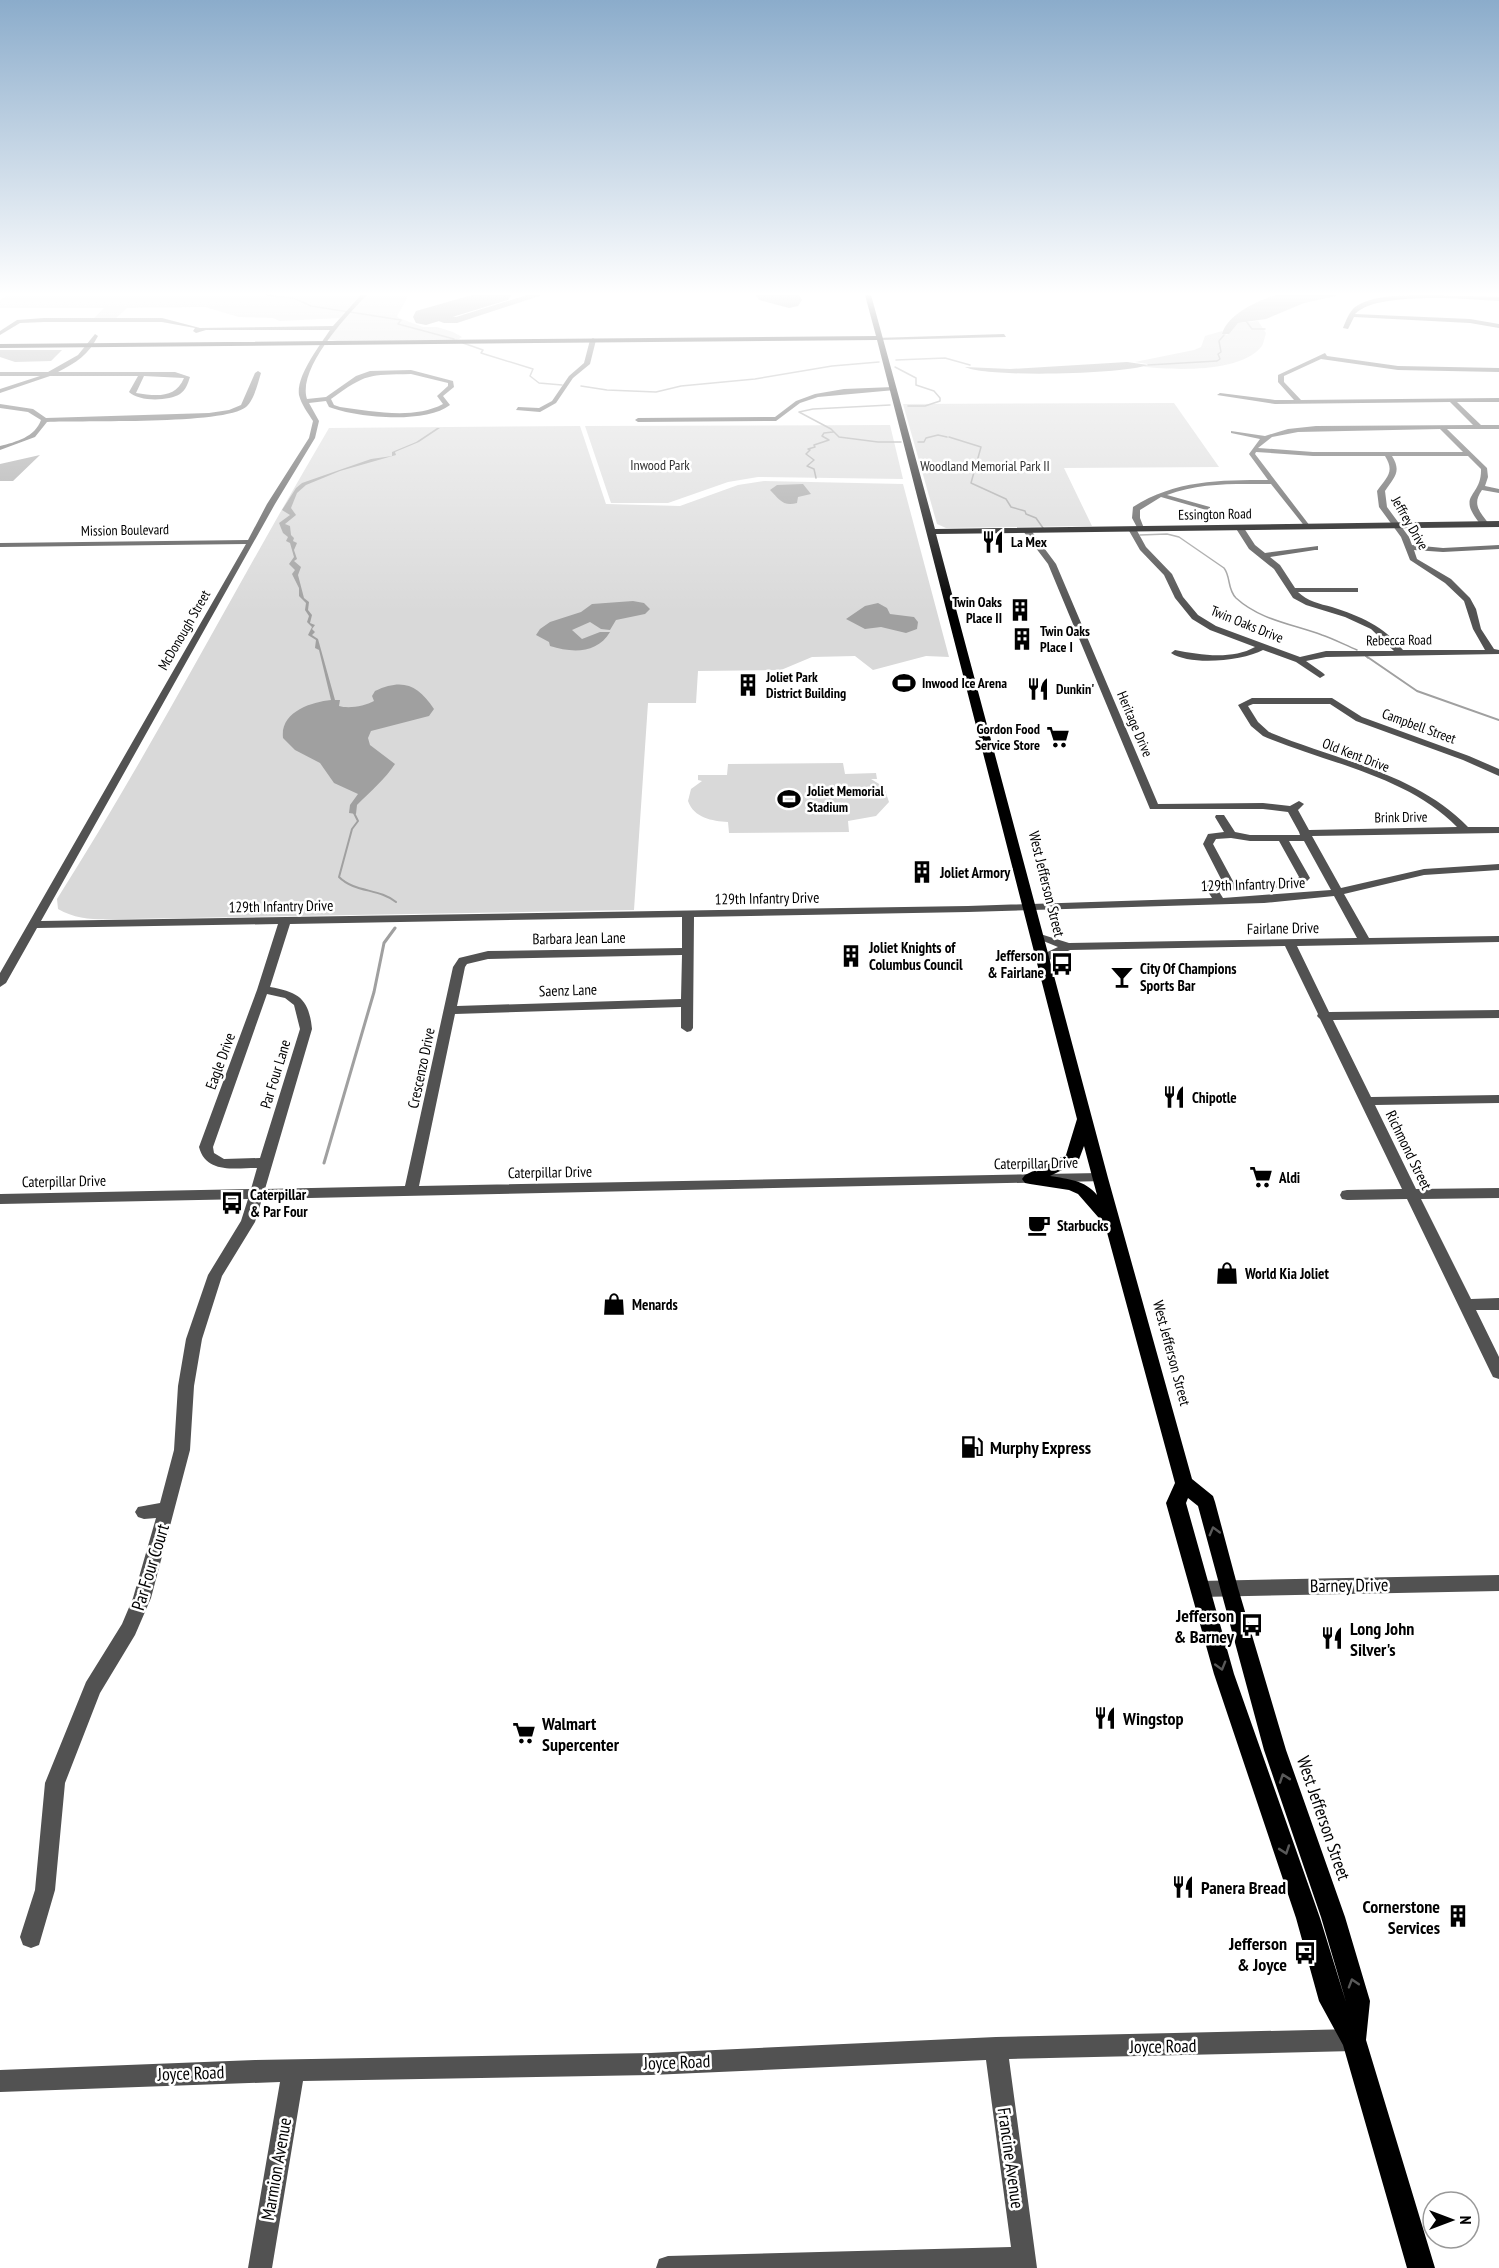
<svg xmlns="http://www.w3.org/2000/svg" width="1499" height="2268" viewBox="0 0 1499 2268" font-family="'PT Sans Narrow',sans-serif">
  <rect width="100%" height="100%" fill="#fff"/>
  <path fill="#d9d9d9" d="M7 295H409L397 316 399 318 423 327H437L453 332 462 337 457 340 337 341 327 339 340 318 280 321 273 318 239 317 205 307 127 308 116 318H94L104 308H0V300Z
    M1258 321 1266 333C1265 336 1264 342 1262 346 1241 373 1176 370 1145 367L1144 366 1148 364 1135 362 1194 350 1201 347 1205 336 1222 331 1227 335 1238 323Z
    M1174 403 1219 467 1064 468 1092 526 946 528 937 524 903 404Z
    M890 425 903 479 758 477 728 482 668 503H611L585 426Z
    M580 426 606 504 680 506 738 485 764 481 903 484 949 657 926 656 873 670 855 656 812 657 781 670 698 671 696 703H648L634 910 129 919C104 919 80 922 58 909L57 899C154 746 237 584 329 428Z
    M843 763 845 774 876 773 877 779H871L884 787 889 802 876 816 848 821 849 832 729 833 728 822C712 821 694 818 688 801L691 789 702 781 698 780V775H727L728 764Z"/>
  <path fill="#a0a0a0" d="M1275 295H1340L1304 303 1266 319 1238 323 1229 334H1222C1228 314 1256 302 1275 295Z
    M0 350H62L51 361 15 362 0 357Z
    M1127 362 1148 365C1124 374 988 378 965 367L1010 369Z
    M437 428H440L419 442 395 452 396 455 340 471 306 485 297 493 291 508 296 515 285 524 290 526 291 535 294 538 293 541 297 543 294 550 297 559 294 561 301 567 298 575 304 598 309 602 308 610 312 615 310 623 315 625 312 629 315 632 312 635 318 639 335 700H340L339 706C349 709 365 706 374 701L372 696 375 691C403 678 418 685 434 709L429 716 371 731 368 738 370 745 395 764C386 778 369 793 357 805L356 814 349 813 350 805 358 794 334 783 320 763 295 750 283 738C280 712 311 702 331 700L319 650 315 648 316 640 308 635 312 627 307 622 309 616 305 610 306 603 299 596V588L292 574 295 570 289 564 294 557 290 543 286 541 288 537 283 533 279 523 290 515 282 510 296 488 302 483 371 459 392 456V452L416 442Z
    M40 455 13 481H0V464Z
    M803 484 811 494 798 497 797 503C783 507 779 499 770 490L777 485Z
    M633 601 644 603 650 609 645 614 616 620 610 630 601 629 590 622 572 630 582 639 600 632H610C597 654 572 653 550 646L549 642 536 635 540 629 550 622 581 612 592 604Z
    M878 603 887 608 890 614 914 617 918 622 917 629 906 633 881 627 865 629 846 619 865 606Z"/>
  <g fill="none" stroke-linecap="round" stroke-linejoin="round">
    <path stroke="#a0a0a0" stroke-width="1.5" d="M267 295 296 299 311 306 401 320 398 324 454 339
      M1246 321 1252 329H1265
      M463 343 483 350 481 353 533 369 530 376 539 383 562 385
      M896 360 945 358 970 365
      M1148 365 1217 361 1220 359 1218 354 1221 352 1219 341 1224 335
      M895 367 916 378V385L934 391 940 398V401L925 406H908
      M581 386 607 390 656 392 681 386 755 379 832 366 879 362
      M890 405 813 409 799 412 831 429 839 437 878 442H901
      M949 437 981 447 971 483 1006 499 1011 507 1025 511 1026 514 1036 518 1043 528
      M918 442H924L926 438 938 435 947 437
      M816 478 814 469 807 466 814 460 806 454 810 450 808 449 815 447 814 445 829 440 822 436 824 433 833 432
      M1140 535 1167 534 1179 537 1224 568C1231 577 1227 589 1236 598 1260 620 1292 624 1322 635 1334 639 1345 645 1357 650
      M1366 656 1368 658"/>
    <path stroke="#a0a0a0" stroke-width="2" d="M1366 656 1417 691 1499 720
      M353 811 358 821 352 829 339 877C355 893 379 888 396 902"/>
    <path stroke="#a0a0a0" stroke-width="3" d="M324 1163 374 992 384 943 395 928"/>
    <path fill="#808080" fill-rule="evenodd" d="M527 295H542L457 323H444L425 316 431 313 456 317Z"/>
    <path fill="#808080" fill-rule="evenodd" d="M472 295H512L508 300 426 325 416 323 413 317 416 311Z
      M755 295H799L802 300 798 306 789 308 759 300Z"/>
    <path fill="#525252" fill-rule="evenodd" d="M361 295H367C347 315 297 369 307 399L326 397 356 376 370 371 411 370 453 381 454 387 443 396 450 405C426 424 357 418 329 407L326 401 309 403 319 421 315 438 275 504 41 921 968 906 1212 898 1205 887 1207 885 1223 883 1203 844 1208 834 1224 832 1215 817 1216 815H1224L1235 832 1250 835H1300L1299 832 1288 812 1263 809H1150L1048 564 1023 531 1030 529 1056 564 1158 804 1263 803 1290 806 1299 801 1304 804 1298 810 1309 830 1457 827C1408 776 1326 763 1263 736L1251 726 1238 705 1252 698H1332L1362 717 1469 756 1499 769V776L1463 760 1356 721 1330 704H1253L1248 706 1258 722 1269 732C1336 760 1416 773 1468 827H1499V833L1312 836 1341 888 1424 869 1499 864V870L1424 875 1344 894 1369 938 1499 936V942L1297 946 1329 1012 1499 1010V1018L1333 1020 1371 1097 1499 1095V1103L1375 1105 1416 1189 1499 1188V1198L1421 1199 1471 1299 1499 1298V1310H1476L1499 1357V1379L1493 1377 1491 1373 1407 1199 1347 1200 1342 1199 1340 1195 1342 1191 1347 1190 1402 1189 1320 1019 1317 1016 1318 1014 1285 946 1070 950 1043 963 1039 962 1037 959 1039 956 1058 947 1031 936 1037 933 1069 943 1357 938 1334 896 1264 903 968 912 694 917 693 1028 691 1031 687 1032 681 1028V1007L455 1014 419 1186 1100 1173 1107 1178 1105 1181 262 1199 255 1222 222 1276 202 1339 194 1386 190 1450 151 1598 135 1635 100 1693 65 1783 55 1890 39 1945 31 1948 23 1945 20 1937 35 1890 45 1783 86 1682 122 1624 133 1598 156 1518 144 1519 138 1517 135 1512 138 1507 160 1503 174 1450 178 1386 186 1339 208 1275 241 1221 248 1199 0 1204V1194L251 1189 257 1168C235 1168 206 1174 199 1147L257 990 278 924 37 928 6 983 0 987V973L246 544 0 547V543L248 540 267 504 309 438 313 421C308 413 301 404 299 395 296 376 320 345 330 330H206L196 333 193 331 195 328 162 322H44L20 323 0 335V331L17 320 44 318H162L200 328 333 326ZM411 374 448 383V386L437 396 443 404C413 420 372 411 340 407L334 405 331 399C367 373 368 375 411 374ZM1231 838 1250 841H1279L1299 877 1294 882 1234 883 1213 844 1216 839ZM1289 841H1304L1331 890 1223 898 1218 890 1301 887 1310 878ZM682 917V948L488 951 459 958 453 967 405 1186 265 1189 312 1029C309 999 299 992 270 987L290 924ZM682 955 681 999 457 1006 465 967 467 964 488 959ZM267 994 285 998 294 1005 300 1029 260 1158 224 1159 214 1153 213 1147Z
      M1426 295 1499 297V301C1468 299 1377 291 1355 314L1470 319 1499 324V328L1470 323 1354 317 1348 329 1343 328C1346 321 1349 312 1355 307 1374 294 1404 296 1426 295Z
      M95 334 98 336C89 354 76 363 58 372H175L190 377C188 383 186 390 180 394 169 401 139 402 129 392L138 376H50L0 393V389L40 376H0V372H48L78 355ZM144 376 184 378C175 399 156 396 136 393Z
      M1004 334 1006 337 878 340 875 338Z
      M593 338 596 340 590 364 573 378 556 403 540 412 516 410 518 407 539 408 552 401 569 376 584 363 590 340Z
      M1325 353 1327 356 1398 366 1499 368V372L1398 370 1321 359 1284 376V382L1301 400 1499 398V402H1457L1481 425H1499V429H1447L1487 468 1488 477 1485 486 1499 489V493L1482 490C1472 504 1479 511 1489 524L1488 526H1482C1454 493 1482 499 1481 469L1468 456H1392C1402 472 1394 477 1385 491L1387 507 1409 537 1412 545 1443 548 1499 545V549L1443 552 1414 550 1417 559 1451 579 1470 598 1476 609 1481 629 1494 649 1499 650V654L1326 657 1306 661 1323 673 1325 675 1320 678 1296 662 1263 650C1243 661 1190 666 1171 653L1175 650C1200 655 1232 660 1255 647L1210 630 1192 619 1175 598 1164 575 1140 550 1128 529 1129 527H1135L1146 547 1172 574 1183 597 1198 615 1216 626 1300 657 1326 651H1394L1371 629 1345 617 1306 605 1293 598 1274 569 1249 549 1235 527 1236 525H1242L1255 545 1265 553 1318 546V550H1315L1270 557 1280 565 1295 588H1358V592H1298C1307 601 1320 604 1332 607 1360 616 1384 626 1403 650H1485L1473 629 1464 601 1445 583 1410 560 1401 537 1379 507 1377 491C1387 477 1395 472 1385 456H1313L1256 452 1255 454 1310 526 1306 528 1271 484C1237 484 1200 482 1167 495L1210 507V511L1161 497 1140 510V518L1145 531H1139L1132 518 1133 507C1175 480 1220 480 1268 480L1249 454 1260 439 1231 433V431L1265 436 1288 429 1316 426 1473 425 1450 402 1275 404 1217 395 1220 393 1275 400H1294L1278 382V375ZM1440 429 1463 452H1313L1258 448 1272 437 1298 432Z
      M258 371 261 373C258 383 254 400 246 407 225 425 81 420 47 422L35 437 0 450V446C16 442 35 437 41 420L28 412 0 408V404L33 409 46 418 209 413 229 410 241 405 255 373Z
      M893 387 895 390 818 397 800 403 776 421 638 422 635 420 638 418 775 417 796 401 815 394 844 389Z
      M1499 1575V1591L1200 1597 1194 1595 1191 1589 1194 1583 1200 1581Z
      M1354 2029 1362 2032 1365 2040 1362 2048 1354 2051 1009 2059 1037 2268H656L659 2259 668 2256 1011 2247 986 2060 651 2075 303 2081 272 2268H248L280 2082 0 2092V2070L255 2060 651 2053 996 2037Z"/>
    <path fill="#000" fill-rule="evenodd" d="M865 295H871L935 529 1499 521V527L936 534 1108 1178 1192 1479 1213 1496 1215 1502 1238 1588 1286 1750 1345 1917 1370 2001 1366 2040 1435 2268H1407L1343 2045 1319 2001 1296 1918 1214 1674 1166 1503 1175 1483 1105 1225 1078 1194 1069 1190 1030 1184 1025 1183 1022 1179 1025 1175 1066 1155 1077 1119 877 340 0 348V344L876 336ZM1084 1146 1097 1195C1085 1180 1068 1179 1050 1176L1078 1162ZM1188 1498 1198 1506 1264 1750 1321 1917 1346 2002 1320 1918 1234 1674 1186 1503Z"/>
  </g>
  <defs><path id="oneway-chevron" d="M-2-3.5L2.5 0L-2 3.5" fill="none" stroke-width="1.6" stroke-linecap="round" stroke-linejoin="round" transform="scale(1.5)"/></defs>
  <g stroke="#595959">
    <use href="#oneway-chevron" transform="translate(1214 1531) rotate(-105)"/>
    <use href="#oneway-chevron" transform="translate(1221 1666) rotate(74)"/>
    <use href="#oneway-chevron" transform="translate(1284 1778) rotate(-109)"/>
    <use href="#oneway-chevron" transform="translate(1285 1850) rotate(71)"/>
    <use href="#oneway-chevron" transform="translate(1353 1983) rotate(-107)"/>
  </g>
  <linearGradient id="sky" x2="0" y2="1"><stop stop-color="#8baccb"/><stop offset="0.48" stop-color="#fff"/><stop offset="1" stop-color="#fff" stop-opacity="0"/></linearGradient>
  <rect width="1499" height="612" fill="url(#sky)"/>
  <defs>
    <g id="restaurant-bare" transform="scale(1.8)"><path d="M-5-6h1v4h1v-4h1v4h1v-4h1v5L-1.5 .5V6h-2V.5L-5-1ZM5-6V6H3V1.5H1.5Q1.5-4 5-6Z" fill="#000" stroke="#fff" stroke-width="2.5" paint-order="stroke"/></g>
    <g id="building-bare" transform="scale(1.8)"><path d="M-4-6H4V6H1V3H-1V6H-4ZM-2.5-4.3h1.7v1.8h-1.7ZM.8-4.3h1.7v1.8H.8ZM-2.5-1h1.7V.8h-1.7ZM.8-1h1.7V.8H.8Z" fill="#000" stroke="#fff" stroke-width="2.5" paint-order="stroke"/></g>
    <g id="stadium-bare" transform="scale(1.8)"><path d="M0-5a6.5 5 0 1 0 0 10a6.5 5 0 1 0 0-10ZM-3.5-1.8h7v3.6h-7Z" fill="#000" stroke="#fff" stroke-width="2.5" paint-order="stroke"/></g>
    <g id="supermarket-bare" transform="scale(1.8)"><path d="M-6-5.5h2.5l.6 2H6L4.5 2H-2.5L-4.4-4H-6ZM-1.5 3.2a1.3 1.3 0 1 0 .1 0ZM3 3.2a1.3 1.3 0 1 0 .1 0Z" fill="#000" stroke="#fff" stroke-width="2.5" paint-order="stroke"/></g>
    <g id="bus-bare" transform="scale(1.8)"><path d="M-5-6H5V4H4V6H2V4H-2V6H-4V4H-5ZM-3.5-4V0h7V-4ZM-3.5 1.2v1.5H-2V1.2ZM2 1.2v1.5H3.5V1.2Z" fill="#000" stroke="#fff" stroke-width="2.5" paint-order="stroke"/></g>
    <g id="bar-bare" transform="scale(1.8)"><path d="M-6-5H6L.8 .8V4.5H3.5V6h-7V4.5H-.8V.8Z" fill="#000" stroke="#fff" stroke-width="2.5" paint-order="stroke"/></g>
    <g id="cafe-bare" transform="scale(1.8)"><path d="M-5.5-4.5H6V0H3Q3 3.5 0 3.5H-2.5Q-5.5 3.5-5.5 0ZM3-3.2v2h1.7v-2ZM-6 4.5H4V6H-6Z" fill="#000" stroke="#fff" stroke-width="2.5" paint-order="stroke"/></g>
    <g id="shop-bare" transform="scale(1.8)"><path d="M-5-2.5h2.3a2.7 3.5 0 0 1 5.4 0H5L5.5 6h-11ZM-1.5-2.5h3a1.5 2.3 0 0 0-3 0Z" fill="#000" stroke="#fff" stroke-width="2.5" paint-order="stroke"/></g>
    <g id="fuel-bare" transform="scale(1.8)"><path d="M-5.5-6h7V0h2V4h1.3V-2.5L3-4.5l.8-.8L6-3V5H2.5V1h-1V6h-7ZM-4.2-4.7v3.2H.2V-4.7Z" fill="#000" stroke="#fff" stroke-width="2.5" paint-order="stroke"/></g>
  </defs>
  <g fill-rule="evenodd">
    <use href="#restaurant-bare" x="993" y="542"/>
    <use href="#building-bare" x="1020" y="610"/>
    <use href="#building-bare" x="1022" y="639"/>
    <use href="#stadium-bare" x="904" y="683"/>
    <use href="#building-bare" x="748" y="685"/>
    <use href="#restaurant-bare" x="1038" y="689"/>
    <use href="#supermarket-bare" x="1058" y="737"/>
    <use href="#stadium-bare" x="789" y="799"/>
    <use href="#building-bare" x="922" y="872"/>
    <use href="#building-bare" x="851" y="956"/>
    <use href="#bus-bare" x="1062" y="964"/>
    <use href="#bar-bare" x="1122" y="977"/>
    <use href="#restaurant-bare" x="1174" y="1097"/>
    <use href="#supermarket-bare" x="1261" y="1177"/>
    <use href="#bus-bare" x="232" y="1203"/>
    <use href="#cafe-bare" x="1039" y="1225"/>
    <use href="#shop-bare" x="1227" y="1273"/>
    <use href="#shop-bare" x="614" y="1304"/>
    <use href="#fuel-bare" x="972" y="1447"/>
    <use href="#bus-bare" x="1252" y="1625"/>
    <use href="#restaurant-bare" x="1332" y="1638"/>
    <use href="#restaurant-bare" x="1105" y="1718"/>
    <use href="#supermarket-bare" x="524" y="1733"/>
    <use href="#restaurant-bare" x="1183" y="1887"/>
    <use href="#building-bare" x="1458" y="1916"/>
    <use href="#bus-bare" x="1305" y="1953"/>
  </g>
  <g text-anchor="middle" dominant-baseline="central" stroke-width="5" stroke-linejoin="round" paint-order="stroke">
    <g font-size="14" fill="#303030" stroke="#fff">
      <text x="660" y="465">Inwood Park</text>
      <text x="985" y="466">Woodland Memorial Park II</text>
    </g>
    <g font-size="14" fill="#000" stroke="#fff">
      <text transform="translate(1215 514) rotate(-1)">Essington Road</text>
      <text transform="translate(1410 523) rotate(60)">Jeffrey Drive</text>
      <text transform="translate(125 530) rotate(-1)">Mission Boulevard</text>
      <text transform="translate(1247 624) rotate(22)">Twin Oaks Drive</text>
      <text transform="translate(184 630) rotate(-60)">McDonough Street</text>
      <text transform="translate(1399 640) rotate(-1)">Rebecca Road</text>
      <text transform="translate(1135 724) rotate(67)">Heritage Drive</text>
      <text transform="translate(1419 726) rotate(20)">Campbell Street</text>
      <text transform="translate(1356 755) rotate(21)">Old Kent Drive</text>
      <text transform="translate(1401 817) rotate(-1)">Brink Drive</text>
    </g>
    <g font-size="14" font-weight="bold" fill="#000" stroke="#fff" text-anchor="start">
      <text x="1011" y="542">La Mex</text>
      <text x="1002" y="602" text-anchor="end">Twin Oaks<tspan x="1002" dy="16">Place II</tspan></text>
      <text x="1040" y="631">Twin Oaks<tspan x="1040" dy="16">Place I</tspan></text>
      <text x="766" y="677">Joliet Park<tspan x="766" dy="16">District Building</tspan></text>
      <text x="922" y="683">Inwood Ice Arena</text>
      <text x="1056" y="689">Dunkin'</text>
      <text x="1040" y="729" text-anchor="end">Gordon Food<tspan x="1040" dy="16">Service Store</tspan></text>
      <text x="807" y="791">Joliet Memorial<tspan x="807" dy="16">Stadium</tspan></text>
    </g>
    <g font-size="15" font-weight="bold" fill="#000" stroke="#fff" text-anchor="start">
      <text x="940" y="872">Joliet Armory</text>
      <text x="869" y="947">Joliet Knights of<tspan x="869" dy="17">Columbus Council</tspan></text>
      <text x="1044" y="955" text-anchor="end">Jefferson<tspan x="1044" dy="17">&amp; Fairlane</tspan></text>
      <text x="1140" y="968">City Of Champions<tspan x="1140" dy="17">Sports Bar</tspan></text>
      <text x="1192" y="1097">Chipotle</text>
      <text x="1279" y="1177">Aldi</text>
      <text x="250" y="1194">Caterpillar<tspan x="250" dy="17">&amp; Par Four</tspan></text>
      <text x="1057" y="1225">Starbucks</text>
      <text x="1245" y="1273">World Kia Joliet</text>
      <text x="632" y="1304">Menards</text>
    </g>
    <g font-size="15" fill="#000" stroke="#fff">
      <text transform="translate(1047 884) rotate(76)">West Jefferson Street</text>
      <text transform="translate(1253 884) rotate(-2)">129th Infantry Drive</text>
      <text transform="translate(767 898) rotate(-1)">129th Infantry Drive</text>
      <text transform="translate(281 906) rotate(-1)">129th Infantry Drive</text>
      <text transform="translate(1283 928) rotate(-1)">Fairlane Drive</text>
      <text transform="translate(579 938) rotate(-1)">Barbara Jean Lane</text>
      <text transform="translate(568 990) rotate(-2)">Saenz Lane</text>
      <text transform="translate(220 1061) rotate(-70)">Eagle Drive</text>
      <text transform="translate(421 1068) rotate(-78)">Crescenzo Drive</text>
      <text transform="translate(275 1074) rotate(-73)">Par Four Lane</text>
      <text transform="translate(1409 1150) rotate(64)">Richmond Street</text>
      <text transform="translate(1036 1163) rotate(-1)">Caterpillar Drive</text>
      <text transform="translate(550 1172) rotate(-1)">Caterpillar Drive</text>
      <text transform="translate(64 1181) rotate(-1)">Caterpillar Drive</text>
      <text transform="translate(1172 1353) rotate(75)">West Jefferson Street</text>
    </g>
    <g font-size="18" font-weight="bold" fill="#000" stroke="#fff" text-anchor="start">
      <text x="990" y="1447">Murphy Express</text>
      <text x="1234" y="1615" text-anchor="end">Jefferson<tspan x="1234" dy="21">&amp; Barney</tspan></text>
      <text x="1350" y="1628">Long John<tspan x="1350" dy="21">Silver's</tspan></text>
      <text x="1123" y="1718">Wingstop</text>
      <text x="542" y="1723">Walmart<tspan x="542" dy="21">Supercenter</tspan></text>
      <text x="1201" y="1887">Panera Bread</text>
      <text x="1440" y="1906" text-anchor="end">Cornerstone<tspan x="1440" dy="21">Services</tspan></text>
      <text x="1287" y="1943" text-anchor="end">Jefferson<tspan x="1287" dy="21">&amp; Joyce</tspan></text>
    </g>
    <g font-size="18" fill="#000" stroke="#fff">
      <text transform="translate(150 1567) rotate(-73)">Par Four Court</text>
      <text transform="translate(1349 1585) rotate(-1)">Barney Drive</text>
      <text transform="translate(1324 1818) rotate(71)">West Jefferson Street</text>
      <text transform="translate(1163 2046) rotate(-1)">Joyce Road</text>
      <text transform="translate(677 2062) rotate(-2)">Joyce Road</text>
      <text transform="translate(191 2073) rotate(-2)">Joyce Road</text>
      <text transform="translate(1011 2158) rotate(82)">Francine Avenue</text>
      <text transform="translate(276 2169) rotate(-80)">Marmion Avenue</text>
    </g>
  </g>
  <g transform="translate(1451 2220) rotate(90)"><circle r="28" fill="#ffffff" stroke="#999999" stroke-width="1.5"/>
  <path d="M0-4.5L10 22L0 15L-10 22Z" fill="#000000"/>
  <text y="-9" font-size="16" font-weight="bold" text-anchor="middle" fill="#000000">N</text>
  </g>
</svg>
